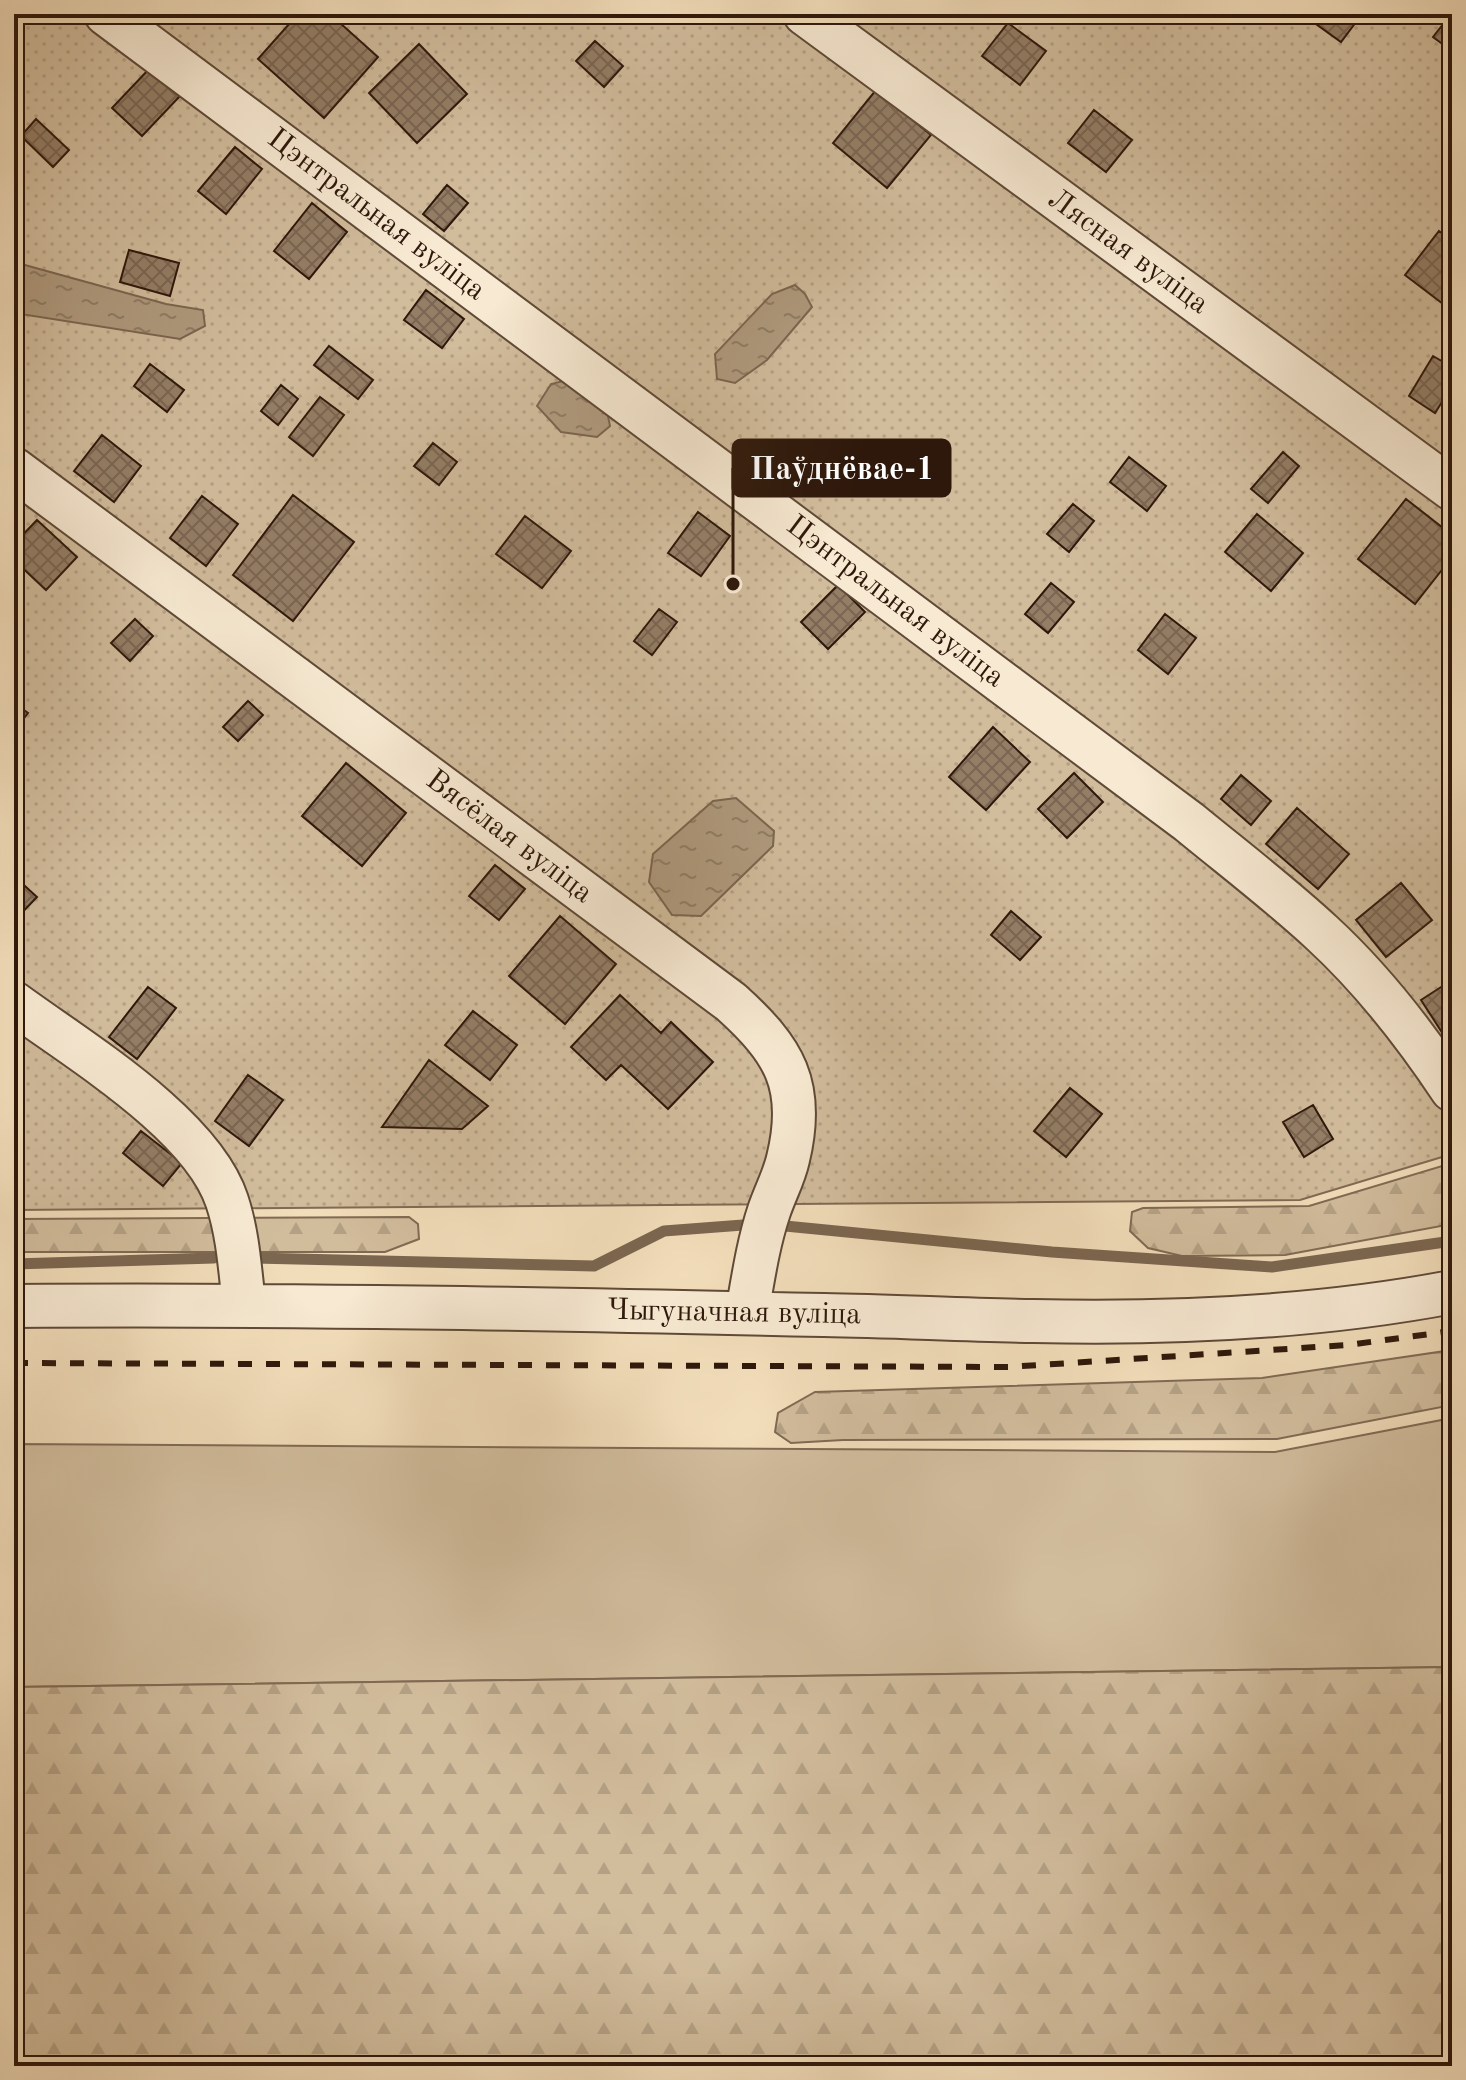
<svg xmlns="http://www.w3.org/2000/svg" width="1466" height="2080" viewBox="0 0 1466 2080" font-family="'Old Standard TT',serif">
  <defs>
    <pattern id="forest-firs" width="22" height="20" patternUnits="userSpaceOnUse" patternTransform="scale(2)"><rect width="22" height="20" fill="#d1bc9c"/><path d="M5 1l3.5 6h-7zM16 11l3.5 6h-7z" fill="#b4a185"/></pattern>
    <pattern id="garden-dots" width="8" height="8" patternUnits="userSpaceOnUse" patternTransform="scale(2)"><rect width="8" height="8" fill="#d1bc9c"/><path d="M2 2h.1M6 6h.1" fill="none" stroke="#b4a185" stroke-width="1.8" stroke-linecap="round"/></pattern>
    <pattern id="water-ripples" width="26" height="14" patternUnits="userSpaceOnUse" patternTransform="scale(2)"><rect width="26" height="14" fill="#af9a7e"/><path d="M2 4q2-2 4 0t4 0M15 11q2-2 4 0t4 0" fill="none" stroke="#8f7d65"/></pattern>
    <pattern id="building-cross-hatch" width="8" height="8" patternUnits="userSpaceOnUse" patternTransform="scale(2)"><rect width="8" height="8" fill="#947e66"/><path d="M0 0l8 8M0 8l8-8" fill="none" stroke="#796652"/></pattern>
  </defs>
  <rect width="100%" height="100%" fill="#f2ddba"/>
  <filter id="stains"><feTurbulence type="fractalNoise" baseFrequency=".0025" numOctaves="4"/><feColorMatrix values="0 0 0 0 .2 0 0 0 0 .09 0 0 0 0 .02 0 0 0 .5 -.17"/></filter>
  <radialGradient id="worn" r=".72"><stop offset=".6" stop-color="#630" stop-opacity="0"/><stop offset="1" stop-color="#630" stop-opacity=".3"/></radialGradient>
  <path fill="#d1bc9c" stroke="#806a54" stroke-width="2" d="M1452 1418V1667L14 1687V1444L1275 1452Z"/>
  <path fill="url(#forest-firs)" stroke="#806a54" stroke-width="2" d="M1452 1163V1224L1285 1255 1182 1256 1148 1248 1130 1231 1132 1212 1143 1208 1309 1206Z
    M409 1217 418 1224 419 1239 385 1252H14V1219Z
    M1452 1350V1405L1277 1439 843 1440 791 1443 775 1432 778 1413 815 1392 1262 1378Z
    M1452 1667V2066H14V1687Z"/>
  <path fill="url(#garden-dots)" stroke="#806a54" stroke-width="2" d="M14 14H1452V1154L1300 1200 14 1210Z"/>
  <path fill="url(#water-ripples)" stroke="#7b6650" stroke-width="2" d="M14 262 166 304 203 310 205 326 180 339 14 313Z
    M795 285 805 294 812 307 767 360 735 383 717 379 715 354 772 294Z
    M563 381 607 411 610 426 597 437 561 432 537 406 551 384Z
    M736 798 774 831 773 846 701 916 672 915 649 882 653 854 713 801Z"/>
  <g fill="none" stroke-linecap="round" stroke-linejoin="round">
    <path stroke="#7b6650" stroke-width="11" d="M775 1225 1052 1252 1272 1267 1452 1241
      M252 1258 594 1266 664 1231 743 1225
      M14 1264 214 1258"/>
  </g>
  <path fill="url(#building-cross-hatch)" stroke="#2e180b" stroke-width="2" d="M298 14H330L378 57 324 118 258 59Z
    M1302 14H1362L1341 42Z
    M1451 14H1452V51L1433 37Z
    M1008 23 1046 51 1020 85 982 56Z
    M595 41 623 66 604 87 576 61Z
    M419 44 467 94 417 143 369 93Z
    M150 68 180 96 142 136 112 108Z
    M876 90 931 135 887 188 833 143Z
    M1094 110 1132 140 1106 172 1068 143Z
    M36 119 69 150 53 167 21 136Z
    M235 147 262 169 226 214 198 191Z
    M447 185 468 203 444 231 423 214Z
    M312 203 347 232 309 279 274 251Z
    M1439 231 1452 241 1451 310 1405 275Z
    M129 250 179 263 170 296 120 282Z
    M426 290 464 319 442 348 404 320Z
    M329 346 373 380 358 399 314 365Z
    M1433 356 1452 367V386L1435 413 1409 396Z
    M150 364 184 390 167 412 134 386Z
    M281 385 298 399 278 425 261 411Z
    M320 397 344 415 313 456 289 437Z
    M102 435 141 466 114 502 74 471Z
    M433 443 457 462 439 485 414 466Z
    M1283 452 1299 466 1268 503 1251 489Z
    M1129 457 1166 486 1147 511 1110 482Z
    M293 495 354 542 293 621 233 575Z
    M202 496 238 524 206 566 170 538Z
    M1406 499 1452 535V557L1415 604 1358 559Z
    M1073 504 1094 521 1069 552 1047 534Z
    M698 512 730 536 701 576 668 553Z
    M1257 514 1303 553 1271 591 1225 552Z
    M525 516 571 551 542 588 496 554Z
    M37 520 77 557 46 590 14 560V544Z
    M1051 583 1074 602 1048 633 1025 614Z
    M838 585 865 612 828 649 801 622Z
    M659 609 677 622 652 655 634 641Z
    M1165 614 1196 638 1168 674 1138 650Z
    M135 619 153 636 130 661 111 643Z
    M248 701 263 715 238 741 223 727Z
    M14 703 28 713 15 730 14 729Z
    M993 727 1030 762 986 810 949 777Z
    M346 763 406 813 362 866 302 816Z
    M1074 773 1103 802 1067 838 1038 809Z
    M1241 775 1271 801 1251 825 1221 799Z
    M1297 808 1349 854 1318 889 1266 844Z
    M495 865 525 889 499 920 469 896Z
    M14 876 37 897 14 921Z
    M1401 883 1432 920 1386 957 1356 920Z
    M1011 911 1041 937 1020 960 991 935Z
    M560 916 616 964 565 1024 509 976Z
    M1452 980V1028L1443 1034 1421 1000Z
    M148 987 176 1008 137 1059 109 1037Z
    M620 995 661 1033 671 1022 713 1062 668 1109 621 1065 606 1080 571 1047Z
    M473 1011 517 1045 490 1080 445 1045Z
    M429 1060 488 1106 462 1129 382 1127Z
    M248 1075 283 1100 249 1146 215 1121Z
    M1070 1088 1102 1114 1066 1157 1034 1131Z
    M1313 1105 1333 1139 1304 1157 1283 1122Z
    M141 1131 182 1163 163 1186 123 1153Z"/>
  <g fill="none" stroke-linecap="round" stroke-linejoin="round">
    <g stroke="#5f4937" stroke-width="46">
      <path id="minor" d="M106 14 1189 822C1234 859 1280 894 1322 933 1372 979 1414 1033 1452 1090
        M805 14 1452 489
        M14 469 731 1002C784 1050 806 1085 788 1159 784 1177 775 1193 769 1211 758 1244 753 1279 747 1313
        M14 1003C78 1050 202 1124 227 1201 238 1234 240 1270 244 1304
        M14 1306C284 1304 554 1309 824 1315 894 1316 964 1320 1034 1321 1173 1324 1315 1318 1452 1292"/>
    </g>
    <use href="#minor" stroke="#f7e9d2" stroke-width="42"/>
    <path stroke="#2e180b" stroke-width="6" stroke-dasharray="14 14" stroke-linecap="butt" d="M14 1363 1008 1367 1348 1345 1452 1331"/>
  </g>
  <g text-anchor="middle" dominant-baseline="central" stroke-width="6" stroke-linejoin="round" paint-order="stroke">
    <g font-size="30" fill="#2e180b" stroke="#f7e9d2">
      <text transform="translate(376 215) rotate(37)">Цэнтральная вуліца</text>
      <text transform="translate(1128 252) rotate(36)">Лясная вуліца</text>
      <text transform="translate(895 602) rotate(37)">Цэнтральная вуліца</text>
      <text transform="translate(509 837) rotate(37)">Вясёлая вуліца</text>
      <text transform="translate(734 1313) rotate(1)">Чыгуначная вуліца</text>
    </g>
  </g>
  <path fill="none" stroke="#2e180b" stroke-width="3" d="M733 584L733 468"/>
  <circle fill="#2e180b" stroke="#f7e9d2" stroke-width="3" cx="733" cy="584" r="8"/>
  <rect fill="#2e180b" stroke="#2e180b" stroke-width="3" x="733" y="440" width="217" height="56" rx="8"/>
  <g font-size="32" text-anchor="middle" font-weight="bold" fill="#fff">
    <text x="842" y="479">Паўднёвае-1</text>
  </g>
  <rect width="1466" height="2080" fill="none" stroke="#f2ddba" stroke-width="48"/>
  <rect x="16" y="16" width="1434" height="2048" fill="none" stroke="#2e180b" stroke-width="4"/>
  <rect x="24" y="24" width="1418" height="2032" fill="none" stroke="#2e180b" stroke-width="2"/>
  <rect width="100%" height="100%" filter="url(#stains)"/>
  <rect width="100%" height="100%" fill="url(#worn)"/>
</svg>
